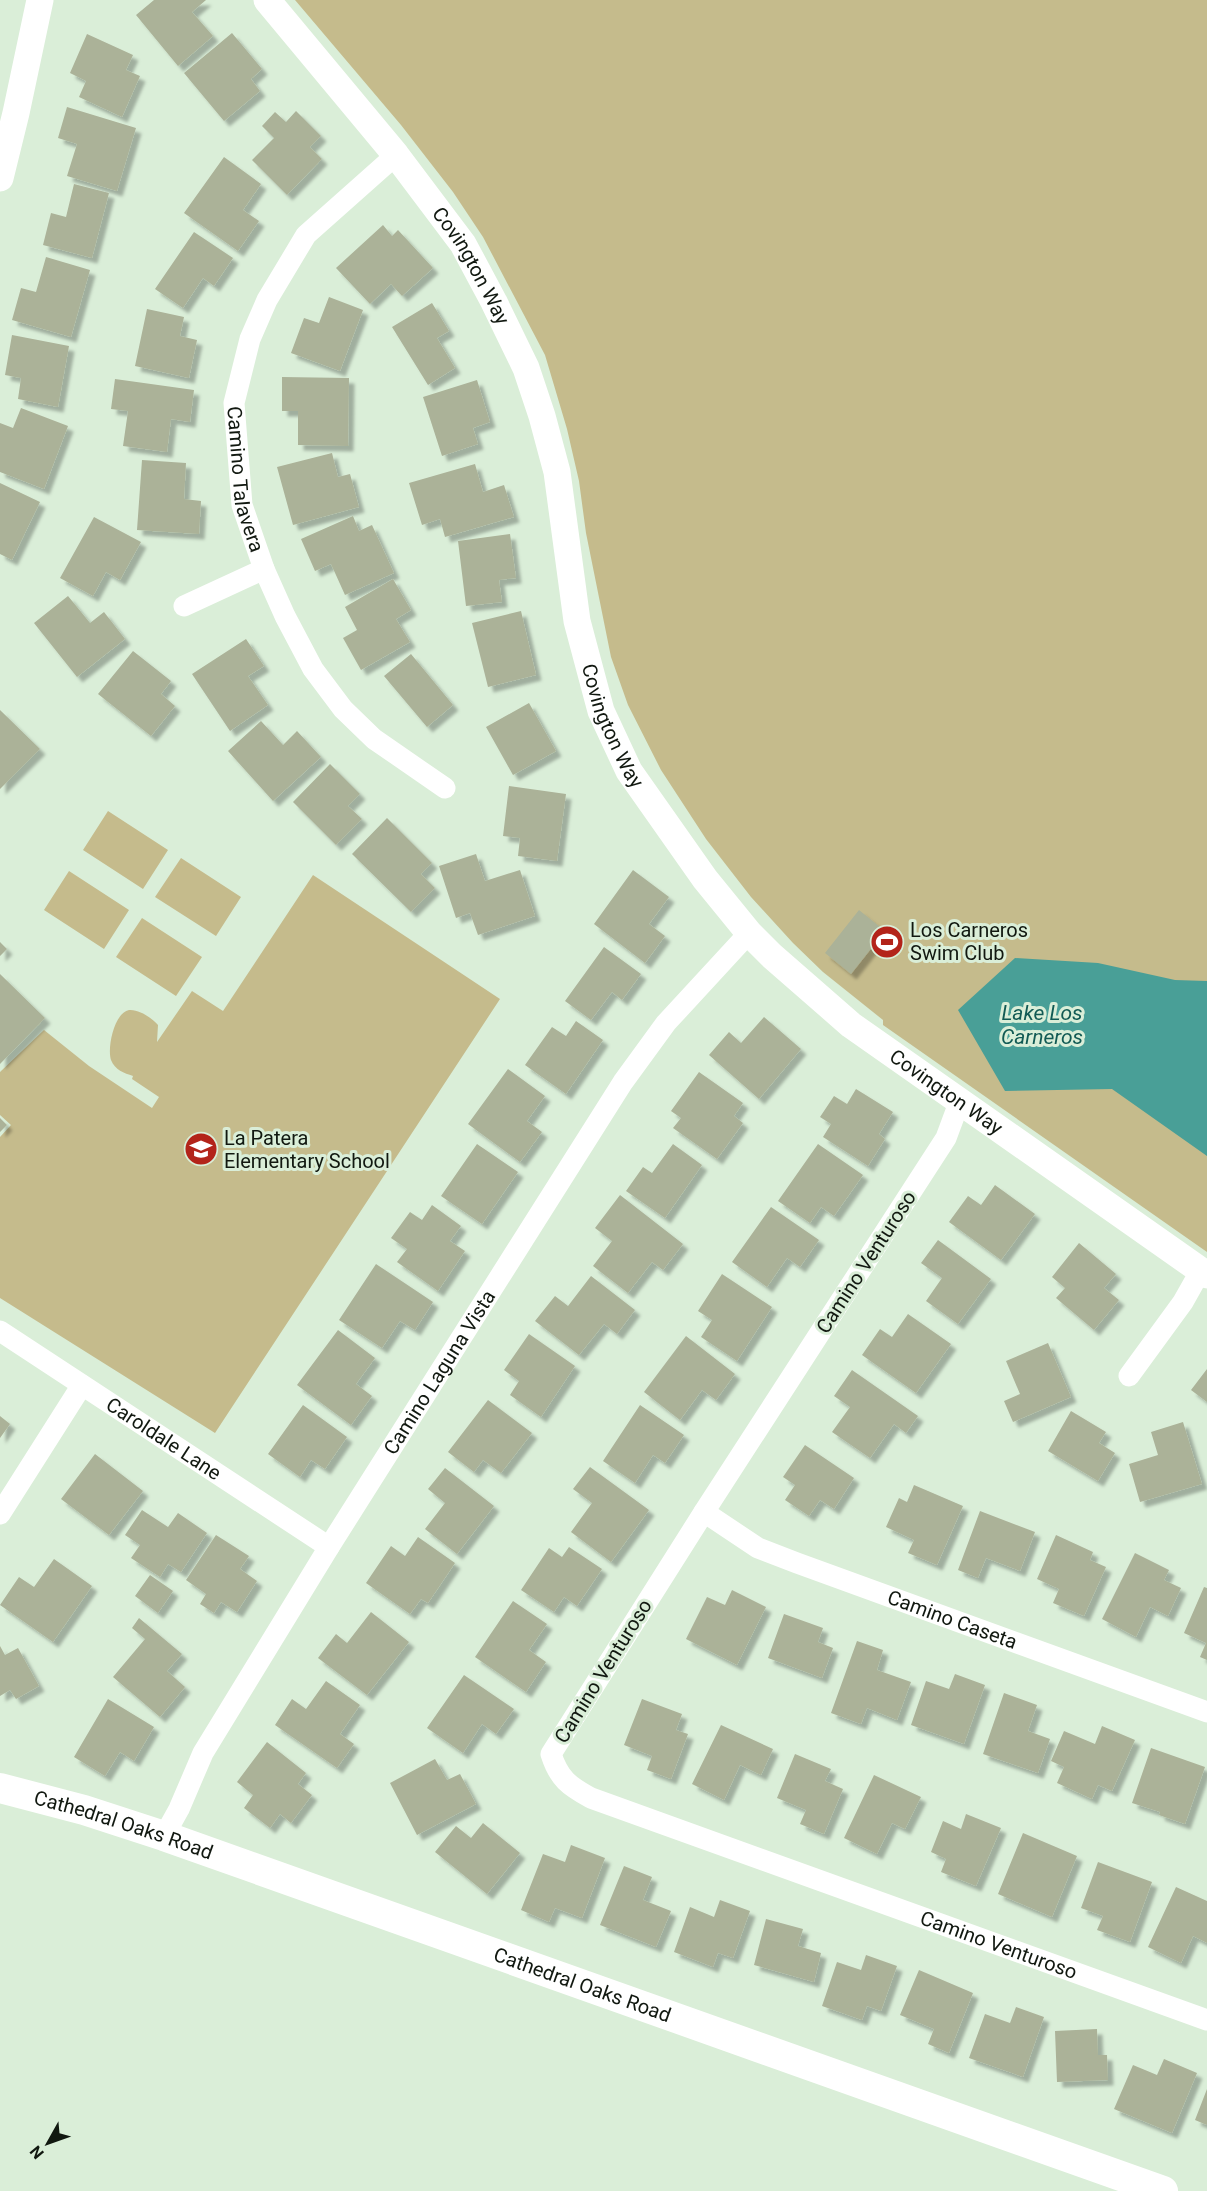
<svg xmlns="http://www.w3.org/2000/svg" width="1207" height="2191" viewBox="0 0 1207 2191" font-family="Roboto,sans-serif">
  <defs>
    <filter id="shadow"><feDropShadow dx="5.5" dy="5.5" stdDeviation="1.5" flood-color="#0004"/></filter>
  </defs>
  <rect width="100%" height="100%" fill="#daeed8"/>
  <path fill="#c5bb8c" d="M295 0H1207V1252L883 1025V1020L823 972 793 943 751 897 706 839 661 770 628 705 611 657 586 533 579 481 567 429 545 355 483 237 453 192 401 125Z
    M108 811 168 850 143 889 83 850Z
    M181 858 241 897 216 936 155 897Z
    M69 871 129 910 104 949 44 910Z
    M313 875 500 999 215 1433 0 1298V1137L11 1125 0 1115V1072L44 1030 89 1066 152 1108 159 1097 132 1079 133 1076C124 1073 115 1070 111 1060 107 1048 114 1013 129 1010 139 1009 152 1018 158 1025L157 1042 192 991 223 1011Z
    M142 918 202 957 176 996 116 957Z"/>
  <path fill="#499f97" d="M1015 958 1098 963 1175 980 1207 981V1156L1112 1089 1005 1091 958 1010Z"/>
  <path fill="#abb298" filter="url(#shadow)" d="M154 0H206L192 12 213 36 178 66 136 15Z
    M232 33 262 69 251 79 260 91 224 121 184 73Z
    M87 34 133 55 126 70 140 76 122 117 79 97 86 81 70 73Z
    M67 107 136 128 117 191 67 176 77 144 58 138Z
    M296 111 321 136 310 147 322 159 287 195 252 160 274 138 262 126 275 112 286 122Z
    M224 157 261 184 243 210 259 221 238 251 184 213Z
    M74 184 109 193 92 258 43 245 51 213 66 217Z
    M383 225 392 236 398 230 433 268 402 296 391 284 370 304 336 268Z
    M194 232 233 258 214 286 203 278 183 308 155 289Z
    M46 257 90 270 71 337 12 320 21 288 36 292Z
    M329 297 363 310 340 371 291 353 304 318 319 323Z
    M432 303 449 331 437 338 455 368 428 385 392 327Z
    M147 309 184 317 180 336 197 340 189 378 135 366Z
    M12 335 69 346 58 407 18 399 21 378 5 375Z
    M282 377 349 378 348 446 298 445V411H282Z
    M115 379 194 390 190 422 171 419 167 452 123 446 128 411 111 409Z
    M477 380 490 422 473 428 478 444 442 456 423 397Z
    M21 408 68 426 44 489 0 472V423L13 428Z
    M332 453 338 477 350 474 359 507 293 525 277 467Z
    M142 460 186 463 184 499 201 501 199 534 137 530Z
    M475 464 483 492 504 485 514 517 445 537 440 519 422 525 409 483Z
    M0 483 40 502 12 560 0 554Z
    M353 516 359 531 372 525 394 573 345 595 331 564 315 571 301 539Z
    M94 517 141 542 120 580 106 572 93 596 60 578Z
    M510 534 516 578 499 580 502 602 466 606 458 541Z
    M393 579 411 610 396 619 410 642 361 670 343 638 357 630 345 607Z
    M68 596 90 623 104 612 125 639 77 677 34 623Z
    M521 611 536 675 488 687 472 623Z
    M246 639 264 666 248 676 268 705 230 731 192 674Z
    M133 651 171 681 161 694 175 706 151 736 98 694Z
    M411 654 453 705 427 727 384 676Z
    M529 703 556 751 513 775 486 727Z
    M0 710 40 749 0 789Z
    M261 721 283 745 297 731 321 757 273 801 228 751Z
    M330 764 360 794 348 806 362 819 336 845 293 802Z
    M509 786 566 794 557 861 518 856 520 838 503 836Z
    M387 818 432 863 421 874 435 888 411 912 352 854Z
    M476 854 485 881 520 870 535 916 478 935 470 913 456 918 439 866Z
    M633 870 669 897 649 924 665 936 645 963 594 924Z
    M859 910 885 931 851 974 825 953Z
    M0 942 7 949 0 956Z
    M604 947 641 974 622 1000 612 992 591 1020 565 1001Z
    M0 974 45 1018 0 1064Z
    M764 1017 801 1049 759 1099 709 1055 729 1032 741 1043Z
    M576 1021 603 1040 566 1094 525 1065 552 1027 566 1036Z
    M508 1069 545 1096 527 1121 542 1132 520 1162 468 1124Z
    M699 1072 743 1103 734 1116 743 1123 717 1159 673 1128 681 1118 671 1111Z
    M856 1089 893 1112 879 1134 885 1139 868 1166 823 1137 831 1124 820 1117 834 1096 847 1104Z
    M0 1118 7 1125 0 1132Z
    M477 1144 518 1172 482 1224 441 1196Z
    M673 1144 702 1165 665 1218 626 1191 643 1167 652 1173Z
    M818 1144 863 1175 834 1216 821 1207 810 1223 778 1201Z
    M995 1185 1035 1214 1001 1260 949 1222 968 1196 981 1205Z
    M620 1195 683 1244 663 1270 652 1262 628 1293 593 1266 612 1241 595 1228Z
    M432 1205 461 1226 450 1241 465 1251 438 1291 397 1262 407 1249 391 1238 410 1212 422 1220Z
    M771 1207 819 1240 800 1267 787 1258 767 1287 732 1262Z
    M938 1240 991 1279 958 1324 926 1301 942 1278 921 1263Z
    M1079 1243 1116 1274 1104 1288 1119 1300 1094 1330 1056 1298 1065 1288 1052 1277Z
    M376 1264 433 1302 415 1330 400 1321 382 1348 339 1320Z
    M722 1274 772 1307 737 1361 701 1337 712 1320 698 1311Z
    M591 1276 635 1310 617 1334 604 1324 579 1355 535 1321 555 1296 568 1306Z
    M908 1314 951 1344 916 1393 862 1355 880 1329 892 1337Z
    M338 1330 375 1358 356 1384 372 1396 351 1425 297 1385Z
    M529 1334 575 1366 541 1417 510 1395 519 1381 504 1370Z
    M686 1336 735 1374 716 1400 702 1390 680 1420 644 1392Z
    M1048 1343 1071 1397 1013 1422 1004 1401 1020 1394 1006 1361Z
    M1207 1369V1402L1191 1390Z
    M852 1370 918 1416 906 1433 894 1424 870 1458 832 1432 850 1407 834 1396Z
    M488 1400 532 1433 501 1473 483 1460 474 1472 448 1452Z
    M303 1405 347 1437 325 1469 311 1460 300 1477 268 1454Z
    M640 1405 684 1435 665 1463 653 1455 635 1483 603 1461Z
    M1071 1411 1106 1432 1099 1443 1115 1453 1098 1481 1048 1451Z
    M0 1416 10 1424 0 1438Z
    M1183 1422 1202 1484 1140 1502 1129 1464 1158 1455 1151 1432Z
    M805 1445 854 1478 834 1509 820 1500 809 1516 785 1500 795 1485 783 1477Z
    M95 1454 143 1491 109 1535 61 1499Z
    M590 1467 649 1510 611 1562 571 1532 592 1503 573 1489Z
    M445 1468 494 1506 457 1554 425 1529 445 1503 428 1489Z
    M914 1485 963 1506 937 1565 908 1553 914 1540 886 1527 899 1498 907 1502Z
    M142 1510 168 1527 178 1513 207 1533 181 1572 168 1564 160 1577 131 1558 140 1545 125 1535Z
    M980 1511 1035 1532 1020 1571 986 1558 978 1578 958 1570Z
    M216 1535 249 1556 240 1569 257 1581 237 1612 221 1602 214 1613 200 1604 206 1594 186 1580Z
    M1056 1535 1093 1552 1090 1560 1106 1567 1084 1616 1053 1603 1059 1589 1037 1579Z
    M418 1537 455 1563 428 1603 421 1599 410 1614 366 1583 391 1546 405 1556Z
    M569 1547 602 1569 577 1606 564 1597 554 1612 521 1590 549 1548 562 1557Z
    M1135 1553 1169 1570 1164 1580 1181 1588 1168 1616 1150 1607 1136 1637 1102 1619Z
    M54 1559 92 1586 53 1642 0 1605 19 1577 34 1587Z
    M150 1575 173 1591 158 1613 135 1596Z
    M1204 1587 1207 1588V1660L1200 1657 1206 1643 1184 1633Z
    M732 1590 766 1607 737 1665 686 1639 707 1597 725 1605Z
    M513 1601 547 1624 529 1650 546 1662 526 1692 475 1657Z
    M371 1612 409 1642 367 1695 318 1658 336 1634 347 1643Z
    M784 1614 823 1628 818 1642 833 1648 822 1678 768 1658Z
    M139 1618 182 1654 167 1671 185 1687 160 1717 113 1677 145 1639 132 1628Z
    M857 1641 883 1650 877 1670 911 1682 897 1720 867 1708 861 1724 831 1713Z
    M0 1646 5 1655 18 1648 39 1686 16 1699 10 1690 0 1696Z
    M955 1674 985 1685 964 1744 911 1725 926 1681 949 1689Z
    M464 1675 514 1709 496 1734 482 1724 463 1753 427 1728Z
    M326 1681 360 1705 340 1734 354 1744 337 1768 275 1725 292 1699 306 1709Z
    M1004 1693 1037 1705 1028 1731 1050 1739 1038 1773 983 1754Z
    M108 1699 154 1727 134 1761 120 1752 105 1776 74 1757Z
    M642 1699 682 1714 676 1730 688 1734 671 1779 647 1770 652 1756 624 1745Z
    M721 1725 773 1749 761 1775 740 1765 724 1800 692 1784Z
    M1102 1726 1135 1740 1112 1791 1098 1785 1092 1799 1057 1783 1064 1767 1051 1761 1064 1731 1095 1744Z
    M267 1742 306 1773 298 1784 312 1795 291 1823 280 1814 270 1828 244 1808 253 1795 237 1782Z
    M1151 1748 1205 1767 1185 1824 1159 1815 1160 1812 1132 1803Z
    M795 1754 831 1769 825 1781 843 1789 824 1834 800 1824 806 1810 777 1798Z
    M435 1759 447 1780 460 1774 476 1804 417 1835 390 1783Z
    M874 1775 921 1797 905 1829 892 1823 877 1854 844 1838Z
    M966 1814 1001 1828 976 1886 941 1872 946 1859 931 1852 943 1821 961 1829Z
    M483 1823 520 1853 487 1894 435 1852 456 1826 471 1838Z
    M1023 1833 1077 1856 1052 1917 998 1894Z
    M571 1845 605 1858 582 1918 555 1908 549 1922 521 1910 543 1854 565 1862Z
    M1098 1862 1152 1882 1130 1942 1097 1930 1103 1916 1081 1908Z
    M624 1866 652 1877 643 1900 671 1911 656 1947 600 1925Z
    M1176 1887 1207 1901V1943L1193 1936 1181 1963 1148 1947Z
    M720 1900 750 1911 733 1958 718 1953 713 1967 674 1952 690 1907 714 1917Z
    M766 1919 803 1929 798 1946 821 1953 814 1982 754 1965Z
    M866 1955 897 1966 881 2011 867 2006 862 2020 822 2006 837 1962 861 1970Z
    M919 1970 973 1993 949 2053 928 2044 934 2029 900 2015Z
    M1016 2007 1044 2017 1023 2077 969 2058 985 2014 1010 2023Z
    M1097 2029 1098 2055H1107L1108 2080 1057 2082 1055 2031Z
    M1164 2059 1197 2073 1172 2133 1114 2109 1133 2065 1157 2075Z
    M1207 2089V2125L1195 2120Z"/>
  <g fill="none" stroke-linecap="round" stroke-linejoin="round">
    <g stroke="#fff" stroke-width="21">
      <path id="s1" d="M396 155 306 235 267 300 250 339 234 403 242 505 264 569 285 616 313 669 343 709 374 739 445 788"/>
      <path d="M184 606 264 569"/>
      <path id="s2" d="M959 1103 946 1138 704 1512 551 1754C559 1779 569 1786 591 1798L1207 2020"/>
      <path id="s3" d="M0 1331 329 1547"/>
      <path d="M1129 1376 1183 1302 1201 1270"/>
      <path id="s4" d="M704 1512 758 1548 797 1563 1207 1712"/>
      <path d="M0 1514 82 1385"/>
      <path id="s5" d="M164 1836 179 1809 203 1753 329 1547 623 1082 666 1023 749 933"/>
    </g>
    <g stroke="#fff" stroke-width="27">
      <path id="s6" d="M267 0 396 155 463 244 494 302 526 368 542 416 557 472 577 621 601 711 629 771 705 879 749 933 772 956 851 1025 1207 1275"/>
      <path d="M0 178 16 113 40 0"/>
    </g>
    <path stroke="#fff" stroke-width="30" id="s7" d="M0 1788 84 1810 164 1836 1163 2191"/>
  </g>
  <defs>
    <g id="stadium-disc" transform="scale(1.725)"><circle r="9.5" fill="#b3241a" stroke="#daeed8"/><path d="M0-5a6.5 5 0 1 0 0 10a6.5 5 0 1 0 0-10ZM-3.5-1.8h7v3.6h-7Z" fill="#fff"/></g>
    <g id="school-disc" transform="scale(1.725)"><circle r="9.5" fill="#b3241a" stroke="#daeed8"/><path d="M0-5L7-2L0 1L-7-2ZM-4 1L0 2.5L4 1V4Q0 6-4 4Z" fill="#fff"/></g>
  </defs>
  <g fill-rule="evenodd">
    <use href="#stadium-disc" x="887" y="942"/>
    <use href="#school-disc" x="201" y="1149"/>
  </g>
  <g text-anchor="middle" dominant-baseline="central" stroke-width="6" stroke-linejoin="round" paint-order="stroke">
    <g font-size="20" fill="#111810" stroke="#daeed8">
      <text stroke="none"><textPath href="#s6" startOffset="336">Covington Way</textPath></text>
      <text stroke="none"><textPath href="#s1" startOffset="382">Camino Talavera</textPath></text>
      <text stroke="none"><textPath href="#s6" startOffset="822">Covington Way</textPath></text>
      <text stroke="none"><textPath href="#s6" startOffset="1326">Covington Way</textPath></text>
      <text transform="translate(866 1262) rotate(-57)">Camino Venturoso</text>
      <text stroke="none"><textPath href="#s5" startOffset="540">Camino Laguna Vista</textPath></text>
      <text stroke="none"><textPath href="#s3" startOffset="196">Caroldale Lane</textPath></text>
      <text stroke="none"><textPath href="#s4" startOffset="272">Camino Caseta</textPath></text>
      <text transform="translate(603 1671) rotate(-58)">Camino Venturoso</text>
      <text stroke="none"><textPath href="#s7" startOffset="129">Cathedral Oaks Road</textPath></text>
      <text stroke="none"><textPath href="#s2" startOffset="1264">Camino Venturoso</textPath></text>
      <text stroke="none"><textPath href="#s7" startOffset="615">Cathedral Oaks Road</textPath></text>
    </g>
    <g font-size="20" fill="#111810" stroke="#daeed8" text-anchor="start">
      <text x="910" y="930">Los Carneros<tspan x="910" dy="23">Swim Club</tspan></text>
      <text x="224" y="1138">La Patera<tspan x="224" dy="23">Elementary School</tspan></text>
    </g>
    <g font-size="21" font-style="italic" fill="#115a54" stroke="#daeed8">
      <text x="1042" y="1013">Lake Los<tspan x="1042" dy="24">Carneros</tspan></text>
    </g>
  </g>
  <g transform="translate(48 2143) rotate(230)" stroke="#daeed8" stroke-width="4.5" paint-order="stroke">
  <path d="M0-4.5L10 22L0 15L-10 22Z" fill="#111810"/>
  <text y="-9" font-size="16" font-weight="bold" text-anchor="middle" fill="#111810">N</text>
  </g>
</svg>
